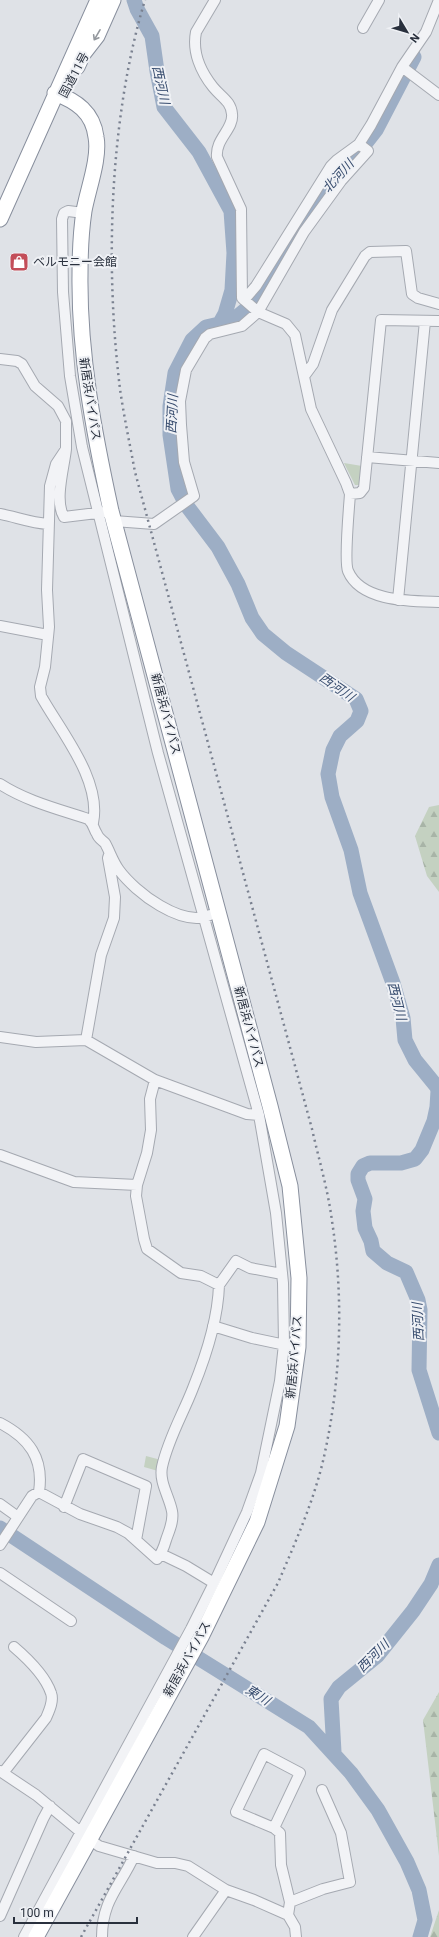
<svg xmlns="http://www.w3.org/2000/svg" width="439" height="1937" viewBox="0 0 439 1937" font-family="Roboto,'Noto Sans JP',sans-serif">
  <defs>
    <pattern id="forest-firs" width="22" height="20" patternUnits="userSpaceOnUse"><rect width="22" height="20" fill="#c4d1c1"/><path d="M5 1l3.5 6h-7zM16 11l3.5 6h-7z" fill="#a8b4a7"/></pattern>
  </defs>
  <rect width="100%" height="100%" fill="#dfe2e7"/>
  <path fill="url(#forest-firs)" d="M439 805V892L427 876 415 836 429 807Z
    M439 1692V1856L423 1720Z
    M439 1910V1937H430Z"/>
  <path fill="#c4d1c1" d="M344 463 362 466 360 485H355Z
    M146 1456 161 1460 158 1471 144 1467Z"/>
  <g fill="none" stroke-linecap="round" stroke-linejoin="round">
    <path stroke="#9daec5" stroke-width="15" d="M134 0 137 9 152 36 157 71 164 107 199 152 231 211 234 253 232 290 225 314 220 323
      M414 57 376 130 358 153 341 170 325 188 306 222 263 285 256 301 232 321 206 327 192 340 175 373 170 406V435L178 489 187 506 218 547 238 584 252 618 263 634 286 653 356 699 361 711 357 721 340 736 333 750 328 774 332 797 351 850 360 893 393 983 403 1018 405 1040 415 1060 437 1087 438 1091 437 1107 434 1121 422 1150 415 1159 401 1163H370L363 1166 358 1174V1180L365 1199 363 1211 365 1228 371 1241 373 1251 387 1263 406 1272 418 1300 420 1310 419 1370 439 1433
      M0 1528 166 1638 309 1727 351 1773 378 1810 407 1862 419 1890 425 1920 420 1937
      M334 1752 331 1699 339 1687 377 1656 413 1611 431 1584 439 1565"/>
    <g stroke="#a5a9b1" stroke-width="12">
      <path id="minor" d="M215 0 196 32C192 52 201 72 213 87 221 97 231 101 232 114 234 129 215 139 217 157L241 209 242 298 258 312 286 324 295 335 311 409 346 483 350 494C349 508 344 562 348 571 361 602 411 601 439 602
        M363 28 379 0
        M402 67 439 95
        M244 300 256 286 331 166 337 160 359 144 371 125 402 67 426 32 439 0
        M0 359 17 361 22 364 35 386 58 406 66 421V449
        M305 375 313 364 332 310 365 256 370 252 406 251 412 294 418 298 439 304
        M367 457 439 463
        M350 494 360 493 364 488 381 320 439 321
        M0 514C16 517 31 523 48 524
        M114 521 154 524 194 496 184 462 181 425 180 401 186 370 205 338 210 334 242 326 258 312 304 232 341 181 368 151 359 144
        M398 600 425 321
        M0 626 48 635
        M0 784C26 801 58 809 88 819 94 824 93 828 97 834 98 838 102 840 105 843 110 852 113 862 119 870 135 892 182 928 210 915
        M93 823C102 780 61 732 41 696L40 687 45 667 49 627 47 590 50 486 56 464 66 449C64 468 54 501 64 517L105 512
        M0 1037 36 1042 86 1040 155 1080 247 1114 259 1115
        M86 1040 101 955 114 918 115 897 108 858 109 855
        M0 1155 74 1182 137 1185
        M219 1285 236 1261 250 1268 282 1274
        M213 1326 252 1338 290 1346
        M0 1423C29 1438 44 1458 39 1492
        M0 1504 18 1517
        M64 1507 83 1459 146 1486 136 1540
        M0 1545 32 1496 39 1492 80 1514 117 1527 128 1533 157 1559C162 1553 164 1547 166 1540 169 1531 174 1521 172 1511 169 1496 159 1482 162 1467 168 1439 183 1414 193 1388 206 1356 218 1319 219 1285L201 1276 181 1273 147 1249 144 1239 136 1196 137 1185 147 1153 151 1130 150 1099 155 1080
        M161 1554 186 1566 214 1583
        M0 1573 71 1621
        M0 1771 36 1795 89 1839 99 1846 157 1863H175L188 1866 226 1890 254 1900 288 1915 295 1927 296 1937
        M3 1773 46 1718C49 1711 54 1701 51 1693 45 1675 28 1659 14 1647
        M274 1828 300 1773 264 1754 236 1812 274 1828 280 1833 281 1865 290 1902 288 1915
        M290 1902 323 1889 350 1882 341 1833 322 1790
        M0 1916 43 1819 50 1806
        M24 1937 191 1629 214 1583 247 1512 261 1473 280 1381 284 1344 283 1283 276 1213 259 1115 158 753 82 447 70 376 63 292 62 219 64 213 68 211 84 213
        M102 1937C102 1900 120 1887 134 1856
        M193 1937 226 1890"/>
    </g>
    <g stroke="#888f9d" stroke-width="17">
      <path id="highway" d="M77 67 83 54 97 36 113 0
        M0 219 98 0
        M36 1937 201 1637 257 1522 287 1426 298 1347 299 1278 290 1186 270 1106 111 511C94 433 79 355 80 275 80 254 81 231 84 211 88 189 100 158 96 137 93 112 76 101 55 93"/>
    </g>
    <use href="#minor" stroke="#f2f3f6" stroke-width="10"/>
    <use href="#highway" stroke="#fff" stroke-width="15"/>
    <path stroke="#7a8190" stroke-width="2.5" stroke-dasharray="2 4" stroke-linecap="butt" d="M81 1937 278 1583C295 1543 313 1503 323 1461 341 1383 344 1300 332 1221 328 1190 319 1160 312 1129L135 472C130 445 124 417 120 389 105 267 109 119 145 0"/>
  </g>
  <defs><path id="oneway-shaft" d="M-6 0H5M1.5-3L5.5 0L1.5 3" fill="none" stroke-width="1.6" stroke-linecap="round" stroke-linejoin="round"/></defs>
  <use stroke="#94989e" href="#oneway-shaft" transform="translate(97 35) rotate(120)"/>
  <defs>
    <g id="shop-square" transform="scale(1)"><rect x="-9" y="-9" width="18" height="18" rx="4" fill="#c34e59" stroke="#eff1f5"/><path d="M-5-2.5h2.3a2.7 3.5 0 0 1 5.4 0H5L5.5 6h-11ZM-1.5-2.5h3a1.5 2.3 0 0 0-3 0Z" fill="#fff"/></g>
  </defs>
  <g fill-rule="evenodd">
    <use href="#shop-square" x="19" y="262"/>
  </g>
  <g text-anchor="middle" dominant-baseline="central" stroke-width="4" stroke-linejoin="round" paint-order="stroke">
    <g font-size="12" fill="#29303d" stroke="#eff1f5">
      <text transform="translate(74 75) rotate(-62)">国道11号</text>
      <text transform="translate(90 399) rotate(81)">新居浜バイパス</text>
      <text transform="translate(166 714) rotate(75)">新居浜バイパス</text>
      <text transform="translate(249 1027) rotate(75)">新居浜バイパス</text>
      <text transform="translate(294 1357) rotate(-85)">新居浜バイパス</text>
      <text transform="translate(187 1659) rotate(-61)">新居浜バイパス</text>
    </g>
    <g font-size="12" fill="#29303d" stroke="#eff1f5" text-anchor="start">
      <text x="33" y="262">ベルモニー会館</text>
    </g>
    <g font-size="13" font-style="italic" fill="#374c6e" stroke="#eff1f5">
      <text transform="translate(161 85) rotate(78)">西河川</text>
      <text transform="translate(338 176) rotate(-48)">北河川</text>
      <text transform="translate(172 414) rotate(-87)">西河川</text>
      <text transform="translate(337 687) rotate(35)">西河川</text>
      <text transform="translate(397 1001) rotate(76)">西河川</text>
      <text transform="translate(418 1322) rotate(-93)">西河川</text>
      <text transform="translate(373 1656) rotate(-45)">西河川</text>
      <text transform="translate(258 1695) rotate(32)">東川</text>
    </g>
  </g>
  <g transform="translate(407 32) rotate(128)" stroke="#eff1f5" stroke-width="3" paint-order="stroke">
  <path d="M0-3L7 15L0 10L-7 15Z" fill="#29303d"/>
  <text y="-6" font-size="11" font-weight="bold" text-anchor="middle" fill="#29303d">N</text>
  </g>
  <path d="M14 1917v6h123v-6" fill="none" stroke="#29303d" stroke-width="2"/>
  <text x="20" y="1917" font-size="12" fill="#29303d" stroke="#eff1f5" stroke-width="3" paint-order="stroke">100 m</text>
</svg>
